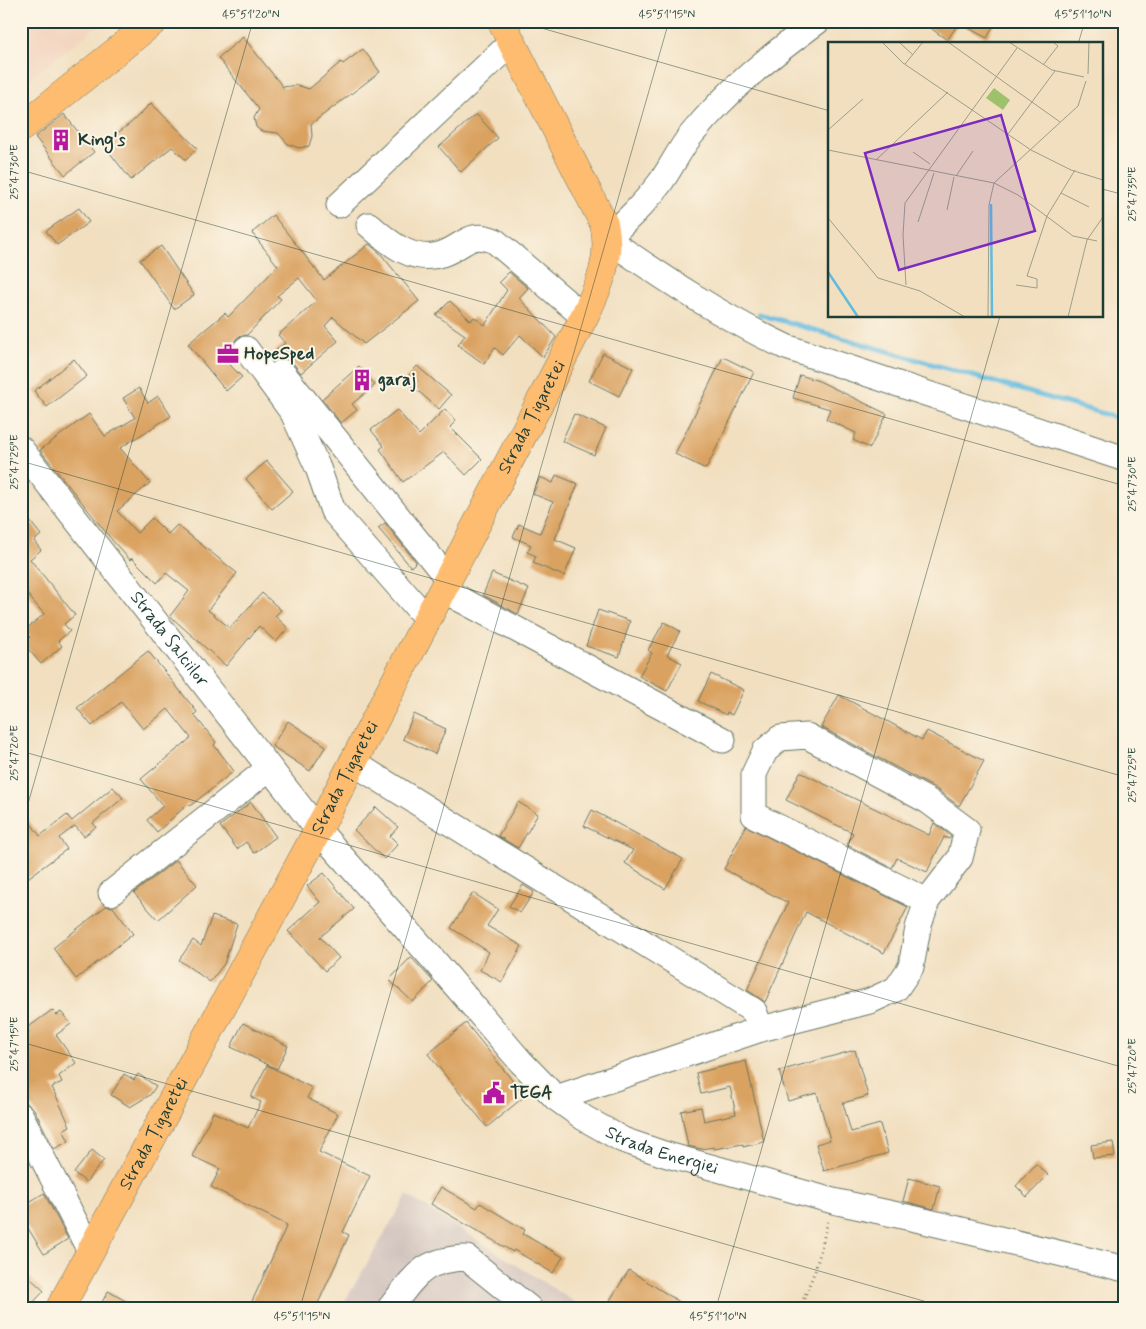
<svg xmlns="http://www.w3.org/2000/svg" width="1146" height="1329" viewBox="0 0 1146 1329" font-family="Mynerve,sans-serif">
  <rect width="100%" height="100%" fill="#fcf5e5"/>
  <filter id="ink" filterUnits="userSpaceOnUse"><feTurbulence type="fractalNoise" baseFrequency=".02" numOctaves="2"/><feDisplacementMap in="SourceGraphic" scale="10" xChannelSelector="R" yChannelSelector="G"/><feConvolveMatrix kernelMatrix="1 2 1 2 8 2 1 2 1" color-interpolation-filters="sRGB"/></filter>
  <filter id="wash" filterUnits="userSpaceOnUse"><feTurbulence type="fractalNoise" baseFrequency=".0096" numOctaves="4" result="noise"/><feDisplacementMap in="SourceGraphic" scale="20" xChannelSelector="R" yChannelSelector="G"/><feGaussianBlur stdDeviation="1.12" result="paint"/><feColorMatrix in="noise" values="0 0 0 0 0 0 0 0 0 0 0 0 0 0 0 0 0 1.4 0 .05"/><feComposite in="paint" operator="in"/></filter>
  <g filter="url(#wash)">
    <rect width="100%" height="100%" fill="#f1dfc0"/>
    <path fill="#f3d4bf" d="M21 21H103L21 86Z"/>
    <path fill="#cfc0bb" d="M407 1195 584 1308H341Z"/>
    <g fill="none" stroke-linecap="round" stroke-linejoin="round">
      <path stroke="#61bbdf" stroke-width="5" d="M759 314 1125 420"/>
    </g>
    <g id="blocks">
      <path fill="#daa260" d="M921 21H996L987 38 959 23 947 40Z
        M243 37 283 87 297 85 309 89 341 62 343 64 363 49 380 72 311 124 312 136 309 146 299 148 288 144 278 133 261 131 256 127 254 118 259 109 218 58Z
        M151 103 197 148 186 160 172 147 131 180 103 144 132 122Z
        M64 114 94 152 65 175 35 137Z
        M476 114 498 138 461 172 439 147Z
        M79 208 89 222 57 245 46 231Z
        M273 215 324 280 369 244 380 253 419 301 364 344 333 317 325 326 338 341 301 373 293 363 287 358H280L274 352 285 343 278 335 317 301 299 278 277 296 281 299 247 335 238 337 233 343 232 351 224 359 242 377 226 391 188 344 225 313 228 317 278 266 252 233Z
        M161 246 194 295 174 309 140 260Z
        M509 272 528 288 519 298 556 337 543 357 520 335 503 355 495 348 484 364 458 345 465 335 436 315 450 301 471 321 474 317 485 325 507 290 499 282Z
        M603 353 633 368 619 396 589 381Z
        M723 357 754 372 706 469 675 454Z
        M74 359 87 376 47 407 34 391Z
        M359 366 375 385 352 404 357 410 341 423 322 399Z
        M417 366 451 395 439 409 405 380Z
        M800 375 819 381 887 414 870 448 853 440 856 433 826 419 830 409 793 398Z
        M139 388 148 403 158 396 171 416 120 448 150 483 117 511 137 533 152 518 168 534 177 525 237 573 208 610 230 628 262 593 281 610 275 616 288 628 276 642 259 626 226 666 170 616 189 591 166 573 157 583 132 558 130 560 112 540 40 450 89 414 105 436 135 418 123 398Z
        M445 409 456 421 450 427 482 459 466 475 444 452 403 482 380 449 384 446 371 430 397 410 419 435Z
        M574 414 606 428 594 455 562 441Z
        M267 461 293 491 272 509 246 479Z
        M556 475 578 484 555 539 576 548 564 576 533 563 536 556 527 552 531 545 513 537 519 524 540 533 553 502 533 494 540 477 553 483Z
        M29 520 41 535 34 541 41 550 30 559 75 615 64 624 70 631 58 641 62 646 41 664 23 643 30 637 24 631 44 614 21 587V525Z
        M385 523 416 562 411 567 378 528Z
        M492 573 529 589 518 614 483 595Z
        M598 610 630 621 619 657 586 646Z
        M664 622 680 631 667 655 682 663 667 691 639 676 652 653 648 650Z
        M148 651 197 712 194 715 216 742 214 745 234 771 190 806 188 804 157 832 147 820 163 806 141 779 191 738 168 709 143 729 121 702 92 726 77 708Z
        M711 674 744 690 732 715 727 712 726 715 698 701Z
        M839 695 922 740 927 731 984 761 959 806 935 788 821 727Z
        M414 714 446 729 435 754 403 739Z
        M288 721 326 746 310 771 272 746Z
        M800 772 929 835 934 823 951 836 949 839 944 837 927 872 897 858 892 868 847 845 853 833 786 800Z
        M113 787 123 798 93 823 96 827 84 836 75 826 59 838 67 849 21 883V810L40 836 67 815 72 821Z
        M251 802 276 837 254 853 246 842 237 849 220 826Z
        M518 802 538 814 518 848 498 836Z
        M376 807 398 827 390 836 398 844 384 859 354 830Z
        M592 810 683 859 665 889 625 863 633 850 584 826Z
        M746 826 908 907 884 953 806 912 765 1002 747 990 788 903 724 869Z
        M176 860 197 885 158 920 134 893Z
        M324 873 354 909 320 937 339 958 325 971 288 931 320 902 307 886Z
        M523 885 534 892 520 913 509 906Z
        M473 893 498 909 487 926 522 946 502 982 480 970 489 952 451 928Z
        M106 906 113 907 133 934 76 979 53 948Z
        M212 916 237 924 224 964 210 982 179 960 193 940 201 946Z
        M411 957 433 981 413 1002 389 980Z
        M52 1010 57 1015 61 1012 71 1024 56 1035 76 1063 59 1076 62 1082 52 1087 70 1126 63 1130 69 1141 54 1149 34 1109 21 1099V1037L29 1032 27 1028Z
        M243 1023 288 1046 277 1069 231 1047Z
        M466 1023 525 1096 487 1127 428 1054Z
        M855 1050 868 1096 843 1103 851 1132 880 1124 888 1153 824 1171 816 1144 830 1140 817 1093 788 1101 779 1071Z
        M746 1061 764 1142 743 1147V1144L714 1149V1147L701 1149 688 1146 681 1111 701 1107 704 1121 736 1114 730 1087 701 1094 696 1073Z
        M267 1065 312 1088 307 1098 338 1114 319 1152 370 1176 343 1232 349 1235 316 1308H249L287 1225 211 1187 220 1169 192 1156 213 1112 248 1128 261 1102 251 1097Z
        M124 1074 134 1080 138 1074 156 1086 150 1095 130 1107 111 1095Z
        M1113 1142 1115 1156 1093 1158 1091 1145Z
        M92 1150 104 1160 86 1182 74 1173Z
        M1036 1164 1048 1175 1027 1197 1016 1186Z
        M909 1178 940 1186 934 1209 903 1201Z
        M441 1187 477 1208 480 1203 525 1230 523 1234 563 1257 553 1273 514 1250 513 1252 431 1204Z
        M44 1193 68 1239 44 1254 21 1217V1207Z
        M629 1270 689 1308H605Z
        M29 1277 44 1291 29 1307 21 1298V1285Z
        M108 1291 138 1308H99Z"/>
    </g>
  </g>
  <g filter="url(#ink)">
    <use href="#blocks" fill-opacity="0" stroke="#687665" stroke-width="1"/>
    <g fill="none" stroke-linecap="round" stroke-linejoin="round">
      <g stroke="#687665" stroke-width="27">
        <g id="minor">
          <path d="M818 21C770 56 729 89 691 135 679 150 671 168 660 183 644 204 626 221 607 239 665 279 722 317 786 347L1125 459"/>
          <path d="M339 205 512 42"/>
          <path d="M369 225C389 243 414 264 442 254 465 246 469 230 495 241L584 317"/>
          <path d="M246 349 293 413 318 468 333 511 427 619"/>
          <path d="M282 372 448 579"/>
          <path id="s1" d="M21 449 318 830 432 958 521 1062 556 1098 584 1118 623 1140 664 1154 833 1201 916 1219 1125 1269"/>
          <path d="M443 590 723 740"/>
          <path d="M352 762 754 1011 761 1029"/>
          <path d="M111 893 268 769"/>
          <path d="M556 1098 761 1029 870 1001 896 989 911 967 918 928 927 901 960 858 967 830 928 801 807 736 780 738 765 751 754 774V815L927 901"/>
          <path d="M21 1116 90 1251"/>
          <path d="M390 1308C415 1276 423 1259 467 1258L529 1308"/>
        </g>
      </g>
      <g stroke="#687665" stroke-width="29">
        <g id="major">
          <path d="M21 128 154 21"/>
          <path id="s2" d="M60 1308 318 830 584 317C599 287 612 258 604 224L501 21"/>
        </g>
      </g>
      <path stroke="#687665" stroke-width="3" stroke-dasharray="1 4" stroke-linecap="butt" d="M800 1308 816 1268 828 1221"/>
      <use href="#minor" stroke="#fff" stroke-width="25"/>
      <use href="#major" stroke="#febc70" stroke-width="28"/>
    </g>
  </g>
  <path fill="none" stroke="#1f3d34" stroke-width="1" stroke-opacity="0.45" d="M517 21 830 111M1078 44 1085 21M21 170 1125 486M1102 189 1125 195M21 461 1125 777M21 751 1125 1068M21 828 253 21M21 1042 948 1308M300 1308 669 21M716 1308 1000 316"/>
  <defs>
    <g id="building-bare" transform="scale(1.725)"><path d="M-4-6H4V6H1V3H-1V6H-4ZM-2.5-4.3h1.7v1.8h-1.7ZM.8-4.3h1.7v1.8H.8ZM-2.5-1h1.7V.8h-1.7ZM.8-1h1.7V.8H.8Z" fill="#b5179e" stroke="#fcf5e5" stroke-width="2.5" paint-order="stroke"/></g>
    <g id="office-bare" transform="scale(1.725)"><path d="M-6-3h4V-5.5h4V-3h4V5H-6ZM-1-4.5V-3h2v-1.5ZM-6 0V1H6V0Z" fill="#b5179e" stroke="#fcf5e5" stroke-width="2.5" paint-order="stroke"/></g>
    <g id="civic-bare" transform="scale(1.725)"><path d="M-.6-6.5H3V-4.5H.6V-3L4-1V1h2V6H-6V1h2V-1L-.6-3ZM-1.2 2.5V6h2.4V2.5Z" fill="#b5179e" stroke="#fcf5e5" stroke-width="2.5" paint-order="stroke"/></g>
  </defs>
  <g fill-rule="evenodd">
    <use href="#building-bare" x="61" y="140"/>
    <use href="#office-bare" x="228" y="354"/>
    <use href="#building-bare" x="362" y="380"/>
    <use href="#civic-bare" x="494" y="1093"/>
  </g>
  <g text-anchor="middle" dominant-baseline="central" stroke-width="4" stroke-linejoin="round" paint-order="stroke">
    <g font-size="18" font-weight="bold" fill="#1f3d34" stroke="#fcf5e5" text-anchor="start">
      <text x="78" y="140">King's</text>
      <text x="244" y="354">HopeSped</text>
      <text x="378" y="380">garaj</text>
      <text x="510" y="1093">TEGA</text>
    </g>
    <g font-size="18" fill="#1f3d34" stroke="#fcf5e5">
      <text stroke="none"><textPath href="#s2" startOffset="1008">Strada Țigaretei</textPath></text>
      <text stroke="none"><textPath href="#s1" startOffset="241">Strada Salciilor</textPath></text>
      <text stroke="none"><textPath href="#s2" startOffset="602">Strada Țigaretei</textPath></text>
      <text stroke="none"><textPath href="#s2" startOffset="198">Strada Țigaretei</textPath></text>
      <text stroke="none"><textPath href="#s1" startOffset="961">Strada Energiei</textPath></text>
    </g>
  </g>
  <g transform="translate(828 42)">
    <rect width="275" height="275" fill="#f1dfc0"/>
    <path d="M166 46 182 58 175 68 158 56Z" fill="#9ec16b"/>
    <path fill="none" stroke="#61bbdf" stroke-width="2.5" d="M163 162 164 275M0 230 30 275"/>
    <path fill="none" stroke="#9d9e88" stroke-width="1" d="M54 0 75 21 203 108M71 0 85 13M120 0 232 80M181 0 224 28 256 35M77 22 95 0M215 23 230 4 225 0M260 32 261 0M0 88 35 57M180 92 227 29M0 108 166 141 250 64 258 39M203 108 243 128 275 138M85 110 102 122M48 118 120 50M128 134 145 109M233 151 261 165M119 168 126 135M0 176 50 236 92 249 137 275M90 180 106 131M78 243 75 193 77 161 189 6M188 243 209 246V237L199 234 219 174 247 128M160 275 161 163 166 141 190 153 245 194 269 199M240 275 259 198 275 175"/>
    <path fill="#7b2cbf" fill-opacity="0.15" stroke="#7b2cbf" stroke-width="2.5" d="M173 73 207 189 71 228 37 111Z"/>
    <rect width="275" height="275" fill="none" stroke="#1f3d34" stroke-width="2.5"/>
  </g>
  <rect width="1146" height="1329" fill="none" stroke="#fcf5e5" stroke-width="55"/>
  <rect x="28" y="28" width="1090" height="1274" fill="none" stroke="#1f3d34" stroke-width="2"/>
  <g font-size="12" text-anchor="middle" fill="#1f3d34">
    <text x="251" y="18">45°51'20"N</text>
    <text x="667" y="18">45°51'15"N</text>
    <text x="1083" y="18">45°51'10"N</text>
    <text transform="translate(14 172) rotate(-90)" y="4">25°47'30"E</text>
    <text transform="translate(1132 194) rotate(-90)" y="4">25°47'35"E</text>
    <text transform="translate(14 462) rotate(-90)" y="4">25°47'25"E</text>
    <text transform="translate(1132 484) rotate(-90)" y="4">25°47'30"E</text>
    <text transform="translate(14 753) rotate(-90)" y="4">25°47'20"E</text>
    <text transform="translate(1132 775) rotate(-90)" y="4">25°47'25"E</text>
    <text transform="translate(14 1044) rotate(-90)" y="4">25°47'15"E</text>
    <text transform="translate(1132 1066) rotate(-90)" y="4">25°47'20"E</text>
    <text x="302" y="1320">45°51'15"N</text>
    <text x="718" y="1320">45°51'10"N</text>
  </g>
</svg>
